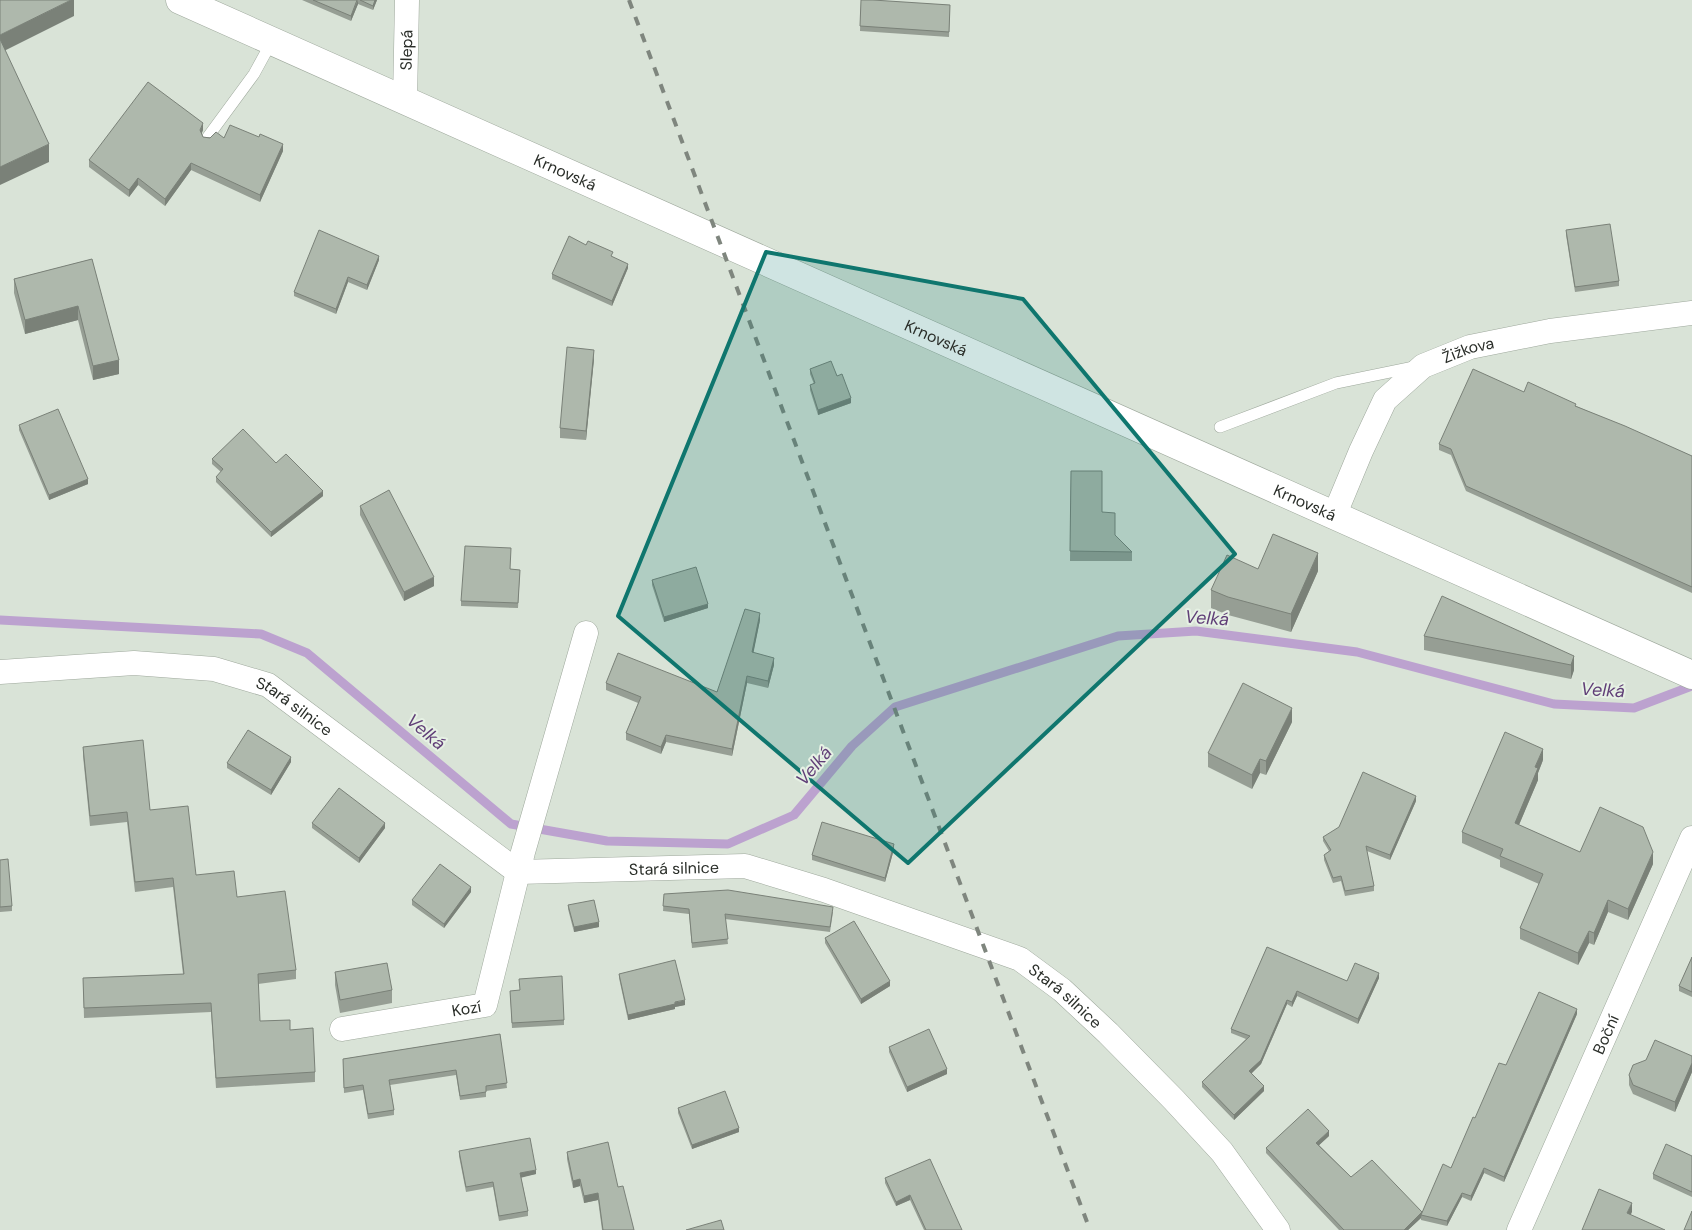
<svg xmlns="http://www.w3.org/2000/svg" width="1692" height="1230" viewBox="0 0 1692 1230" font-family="'DM Sans',sans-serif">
  <rect width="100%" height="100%" fill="#d9e3d7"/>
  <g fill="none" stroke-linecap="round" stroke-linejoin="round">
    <path stroke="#bca2cf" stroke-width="9" d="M0 620 261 634 307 653 511 824 607 841 728 844 794 815 852 746 895 707 1118 636 1196 631 1357 652 1554 704 1634 708 1692 686"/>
    <g stroke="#9ea89c" stroke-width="12">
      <path id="service" d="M207 138 254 74 272 41
        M1220 427 1336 383 1414 367"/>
    </g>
    <g stroke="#9ea89c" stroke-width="25">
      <g id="minor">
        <path id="s1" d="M405 100 407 0"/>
        <path id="s2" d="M1334 516 1361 451 1385 400 1423 366 1470 347 1550 331 1692 313"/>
        <path id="s3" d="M0 672 134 663 214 669 268 685 518 872 745 866 824 890 1020 959 1062 990 1108 1033 1174 1100 1222 1152 1278 1230"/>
        <path id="s4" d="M342 1029 485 1005 523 852 586 633"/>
        <path id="s5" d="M1519 1230 1692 838"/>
      </g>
    </g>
    <g stroke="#9ea89c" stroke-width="29">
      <g id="primary">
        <path id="s6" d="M180 0 1692 675"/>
      </g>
    </g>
    <use href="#service" stroke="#fff" stroke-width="11"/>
    <use href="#minor" stroke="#fff" stroke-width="24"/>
    <use href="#primary" stroke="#fff" stroke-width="28"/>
    <path stroke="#7f867e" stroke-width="4" stroke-dasharray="9 9" stroke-linecap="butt" d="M629 0 1090 1230"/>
  </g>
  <path fill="#969e94" d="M302 0H377L373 10 358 4 351 21Z
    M861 0 950 5 949 37 860 31Z
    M203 130 201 134 203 137 224 138 283 151 260 202 191 170 165 206 138 185 129 197 89 167V160Z
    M1566 230 1619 281V286L1575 292 1566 235Z
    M613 257 628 268 612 306 552 279V274Z
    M92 259 119 374 93 380 78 320 25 334 14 293V279Z
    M379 260 367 290 348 282 336 314 294 296V292Z
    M594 359 586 440 560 438V428Z
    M810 369 837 376 851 403 818 415 810 390V385L814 384 810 374Z
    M1524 392 1576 406 1692 456V593L1466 491 1451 455 1439 450V444Z
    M19 425 88 484 49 500 19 430Z
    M212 459 276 463 323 496 271 537 216 482V477L221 472 212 464Z
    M1071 471 1102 512 1115 535 1132 552V561H1070Z
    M360 506 434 586 404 601 360 515Z
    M510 569 520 570 518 608 461 606V601Z
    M1318 571 1291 632 1228 615 1211 608V590Z
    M652 580 708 608 664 622 652 585Z
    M760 620 753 653 774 665 768 688 747 683 732 756 666 742 661 754 626 740V733L638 703 606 690V683L717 692Z
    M1424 636 1574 656V670L1571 679 1424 650Z
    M1292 722 1266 775 1260 773 1252 789 1208 767V753Z
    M83 747 150 810 196 875 237 897 296 970V979L258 984 260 1021 290 1030 315 1072V1082L216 1088 211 1012 84 1018 83 978 183 974 173 887 135 892 127 822 90 826 83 756Z
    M1543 760 1538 773V780L1519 825 1580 852 1653 864 1628 920 1608 912 1594 945 1589 943 1578 965 1520 939V928L1539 884 1500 867V860L1462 843V832Z
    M291 762 271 795 227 768V763Z
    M1416 801 1390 860 1367 851 1374 886V891L1345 896 1341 881 1333 883 1324 860V855L1329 851 1323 841V837Z
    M312 823 385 828 359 863 312 828Z
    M894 849 885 882 812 860V855Z
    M0 860 12 906V911L0 912Z
    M471 892 444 928 412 905V900Z
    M664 894 833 912 830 932 725 919 728 944 692 948 689 914 663 911Z
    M568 905 599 927 574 932 568 909Z
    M825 938 890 986 861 1004 825 943Z
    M1267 947 1347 981 1379 978 1358 1024 1297 996 1292 1007 1287 1004 1261 1064 1251 1073 1264 1091 1234 1120 1202 1087V1082L1246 1039 1231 1033V1029Z
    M1692 957V997L1679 991V986Z
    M335 972 392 990V1003L340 1013 335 985Z
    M619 974 685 1005 675 1007V1009L628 1020 619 978Z
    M510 991 564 1020V1025L512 1028Z
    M1577 1014 1504 1182 1484 1173 1471 1201 1462 1197 1447 1226 1421 1220V1218L1408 1230H1339L1266 1153V1148L1329 1136 1319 1145 1351 1177 1422 1212 1451 1168 1506 1065Z
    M500 1034 507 1088 486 1091V1097L460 1100 456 1075 390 1085 394 1110V1115L368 1119 363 1090 344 1093 343 1059Z
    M889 1047 947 1074 907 1092 889 1052Z
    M1692 1056V1072L1675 1112 1633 1094 1629 1085V1075Z
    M678 1108 739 1132 692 1149 678 1113Z
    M459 1151 536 1174 521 1177 528 1211V1216L499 1221 493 1187 466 1192 459 1156Z
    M567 1152 618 1187 634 1230H602L598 1200 584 1203 580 1186 573 1188 567 1159Z
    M1692 1156V1197L1653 1179V1174Z
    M885 1178 962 1230H924L910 1200 896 1206 885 1183Z"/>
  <path fill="#7a8178" d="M71 0H74V16L0 53V35Z
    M358 0V4L351 21V16Z
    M375 0H377L373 10V6Z
    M203 123V130L200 138V130Z
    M49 144V162L0 185V167Z
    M283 144V151L260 202V195Z
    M191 163V170L165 206V199Z
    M138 178V185L129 197V190Z
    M379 256V260L367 290V285Z
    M628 264V268L612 306V301Z
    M348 277V282L336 314V309Z
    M78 306V320L25 334V320Z
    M594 350V359L586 440V431Z
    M119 360V374L93 380V366Z
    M851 398V403L818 415V410Z
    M88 479V484L49 500V495Z
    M323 491V496L271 537V532Z
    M1318 553V571L1291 632V614Z
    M434 577V586L404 601V592Z
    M708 604V608L664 622V617Z
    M760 613V620L752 660V652Z
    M1574 656V670L1571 679V665Z
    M774 658V665L768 688V681Z
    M747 676V683L732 756V749Z
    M1292 708V722L1266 775V761Z
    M666 735V742L661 754V747Z
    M1543 749V760L1538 773V780L1515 834V823L1535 767Z
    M291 757V762L271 795V790Z
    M1260 759V773L1252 789V775Z
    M1416 796V801L1390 860V855Z
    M385 823V828L359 863V858Z
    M894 844V849L885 882V878Z
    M1653 852V864L1628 920V909Z
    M471 887V892L444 928V924Z
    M1608 900V912L1594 945V933Z
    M599 922V927L574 932V927Z
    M1589 931V943L1578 965V953Z
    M1379 973V978L1358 1024V1019Z
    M890 981V986L861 1004V999Z
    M1297 991V996L1292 1007V1002Z
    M685 1000V1005L675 1007V1009L628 1020V1015Z
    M1287 1000V1004L1261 1064 1249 1076V1071Z
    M1577 1009V1014L1504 1182V1177Z
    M1692 1063V1072L1675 1112V1102Z
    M947 1069V1074L907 1092V1087Z
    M1264 1086V1091L1234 1120V1115Z
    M739 1128V1132L692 1149V1145Z
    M1329 1131V1136L1316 1148V1143Z
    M1484 1168V1173L1471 1201V1196Z
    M536 1170V1174L520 1178V1173Z
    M580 1179V1186L573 1188V1181Z
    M598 1193V1200L584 1203V1196Z
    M1462 1193V1197L1447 1226V1221Z
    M910 1195V1200L896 1206V1202Z
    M1632 1203V1212L1627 1223V1213Z
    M1422 1212 1421 1218 1408 1230H1404Z"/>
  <path fill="#aeb8ac" stroke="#7a8178" d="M0 0H71L0 35Z
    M313 0H357L351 16Z
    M360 0H375L373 6Z
    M861 0H873L950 5 949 32 860 26Z
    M0 39 49 144 0 167Z
    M148 82 203 123 200 130 203 137 210 138 216 132 224 138 230 125 259 137 260 134 283 144 260 195 191 163 165 199 138 178 129 190 89 160Z
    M1610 224 1619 281 1575 287 1566 230Z
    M319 230 379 256 367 285 348 277 336 309 294 292Z
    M569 236 586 245 588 241 613 252 611 256 628 264 612 301 552 274Z
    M92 259 119 360 93 366 78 306 25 320 14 279Z
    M567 347 594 350 586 431 560 428Z
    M831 361 837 376 842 374 851 398 818 410 810 385 815 383 810 369Z
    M1473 369 1524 392 1528 382 1576 404 1575 406 1625 426 1692 456V587L1466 486 1451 449 1439 444Z
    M58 409 88 479 49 495 19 425Z
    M243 429 276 463 286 454 323 491 271 532 216 477 223 469 212 459Z
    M1071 471H1102V512L1115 513V535L1132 552 1070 551Z
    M389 490 434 577 404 592 360 506Z
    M1273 534 1318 553 1291 614 1228 597 1211 590 1227 555 1258 569Z
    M465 546 511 548 510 569 520 570 518 603 461 601Z
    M696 567 708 604 664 617 652 580Z
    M1442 596 1574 656 1571 665 1424 636Z
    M745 609 760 613 752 652 774 658 768 681 747 676 732 749 666 735 661 747 626 733 641 697 606 683 618 653 717 692Z
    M1243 683 1292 708 1266 761 1260 759 1252 775 1208 753Z
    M248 730 291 757 271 790 227 763Z
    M1505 732 1543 749 1535 767 1538 768 1515 823 1580 852 1600 807 1643 827 1653 852 1628 909 1608 900 1594 933 1589 931 1578 953 1520 928 1543 874 1500 856 1503 849 1462 832Z
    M143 740 150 810 188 806 196 875 234 871 237 897 285 891 296 970 258 974 260 1021 290 1020V1030L313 1028 315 1072 216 1078 211 1003 84 1008 83 978 184 974 173 878 135 882 127 812 90 816 83 747Z
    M1363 772 1416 796 1390 855 1366 846 1374 886 1345 891 1341 876 1333 878 1324 855 1331 850 1323 837 1339 827Z
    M339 788 385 823 359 858 312 823Z
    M822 822 894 844 885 878 812 855Z
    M8 859 12 906 0 907V860Z
    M440 864 471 887 444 924 412 900Z
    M728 890 833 907 830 927 725 914 728 939 692 943 689 909 663 906 664 894Z
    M594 900 599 922 574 927 568 905Z
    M854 921 890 981 861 999 825 938Z
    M1267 947 1347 981 1355 963 1379 973 1358 1019 1297 991 1292 1002 1287 1000 1261 1060 1249 1071 1264 1086 1234 1115 1202 1082 1250 1036 1231 1029Z
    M1692 957V992L1679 986Z
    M675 960 685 1000 675 1002V1004L628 1015 619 974Z
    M387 963 392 990 340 1000 335 972Z
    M562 976 564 1020 512 1023 510 991 520 990 519 979Z
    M1539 992 1577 1009 1504 1177 1484 1168 1471 1196 1462 1193 1447 1221 1421 1215 1443 1164 1451 1168 1473 1117 1475 1118 1499 1063 1506 1065Z
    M929 1029 947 1069 907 1087 889 1047Z
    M500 1034 507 1083 486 1086V1092L460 1096 456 1070 389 1080 394 1110 368 1114 363 1085 344 1088 343 1059Z
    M1655 1040 1692 1056V1063L1675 1102 1633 1085 1629 1075 1633 1065 1646 1060Z
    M725 1091 739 1128 692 1145 678 1108Z
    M1308 1109 1329 1131 1316 1143 1351 1177 1372 1160 1422 1212 1404 1230H1344L1266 1148Z
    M530 1138 536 1170 520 1173 528 1211 499 1216 493 1182 466 1187 459 1151Z
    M608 1142 618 1187 623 1186 634 1230H603L598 1193 584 1196 580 1179 573 1181 567 1152Z
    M1666 1144 1692 1156V1192L1653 1174Z
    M930 1159 962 1230H926L910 1195 896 1202 885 1178Z
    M1599 1189 1632 1203 1627 1213 1665 1230H1582Z
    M1692 1211V1230H1684Z
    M721 1220 724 1230H686Z"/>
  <path fill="#0f766e" fill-opacity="0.2" stroke="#0f766e" stroke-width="4" stroke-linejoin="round" d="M766 252 1023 299 1235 554 908 863 618 616Z"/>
  <g text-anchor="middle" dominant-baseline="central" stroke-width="4" stroke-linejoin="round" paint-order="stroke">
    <g font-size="16" fill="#2a2e29" stroke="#e6f1e4">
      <text stroke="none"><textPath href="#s1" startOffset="50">Slepá</textPath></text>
      <text stroke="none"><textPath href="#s6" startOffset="422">Krnovská</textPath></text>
      <text stroke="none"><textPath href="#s6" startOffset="828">Krnovská</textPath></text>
      <text stroke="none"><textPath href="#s2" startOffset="226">Žižkova</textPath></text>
      <text stroke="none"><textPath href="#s6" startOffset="1232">Krnovská</textPath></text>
      <text stroke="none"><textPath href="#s3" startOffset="304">Stará silnice</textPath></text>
      <text stroke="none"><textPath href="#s3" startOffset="739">Stará silnice</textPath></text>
      <text stroke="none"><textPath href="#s3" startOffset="1159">Stará silnice</textPath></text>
      <text stroke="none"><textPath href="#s4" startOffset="126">Kozí</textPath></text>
      <text stroke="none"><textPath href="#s5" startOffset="214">Boční</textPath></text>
    </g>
    <g font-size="18" font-style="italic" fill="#603e77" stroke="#e6f1e4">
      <text transform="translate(1207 618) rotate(4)">Velká</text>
      <text transform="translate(1603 690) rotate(3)">Velká</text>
      <text transform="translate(426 732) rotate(40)">Velká</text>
      <text transform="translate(814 766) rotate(-50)">Velká</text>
    </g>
  </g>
</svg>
